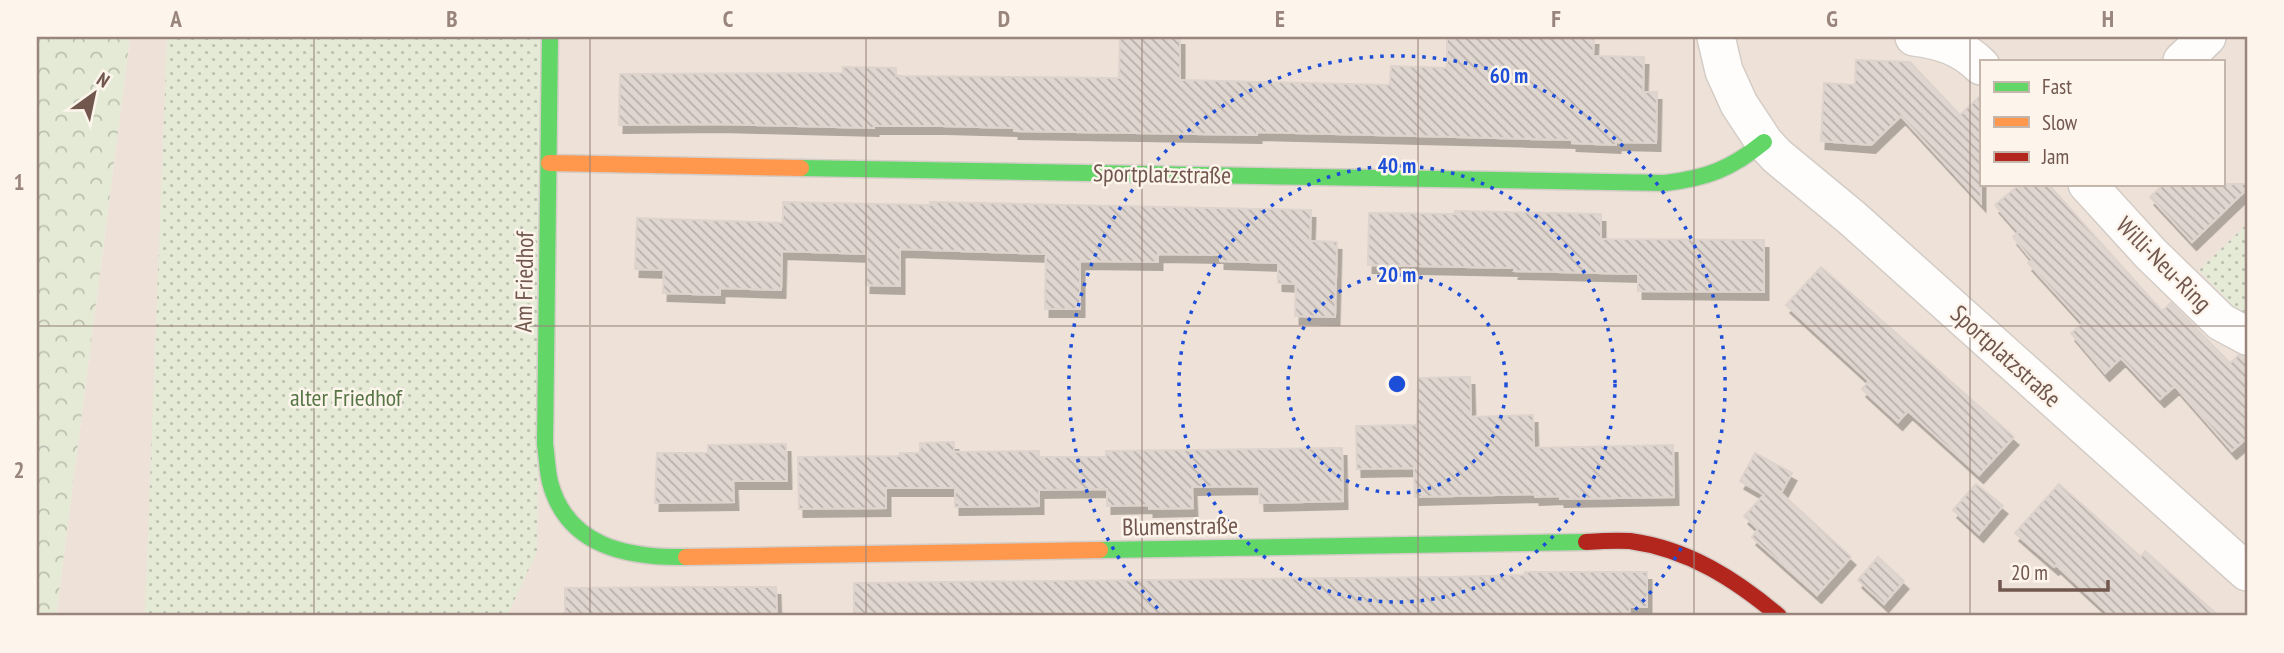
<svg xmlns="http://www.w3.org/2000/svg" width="2284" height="653" viewBox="0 0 2284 653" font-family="'PT Sans Narrow',sans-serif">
  <defs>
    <pattern id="green-dots" width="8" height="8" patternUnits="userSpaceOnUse" patternTransform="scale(1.75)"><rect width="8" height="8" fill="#e4ead6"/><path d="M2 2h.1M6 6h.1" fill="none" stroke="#bdc0b0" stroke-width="1.8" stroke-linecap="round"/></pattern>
    <pattern id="forest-crowns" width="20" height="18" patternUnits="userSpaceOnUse" patternTransform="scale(1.75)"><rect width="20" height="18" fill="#e4ead6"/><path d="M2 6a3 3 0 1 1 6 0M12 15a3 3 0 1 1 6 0" fill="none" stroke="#bdc0b0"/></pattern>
    <pattern id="building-back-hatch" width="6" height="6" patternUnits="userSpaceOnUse" patternTransform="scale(1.75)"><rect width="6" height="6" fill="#dfd6d0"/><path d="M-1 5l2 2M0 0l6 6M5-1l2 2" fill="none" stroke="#b9b0ab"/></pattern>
    <filter id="shadow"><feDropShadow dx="4.5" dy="8" stdDeviation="0" flood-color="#0004"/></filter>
  </defs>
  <rect width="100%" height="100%" fill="#f6f0ea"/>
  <path fill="#eee2d8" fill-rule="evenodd" d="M130 37H2247V616H56ZM1981 61H2223V184H1981Z"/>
  <path fill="url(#green-dots)" d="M167 37H543L537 552 507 616H196L145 613Z
    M2247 224V312L2243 316 2199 270Z"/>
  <path fill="url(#forest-crowns)" d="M37 37H130L56 616H37Z"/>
  <path fill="url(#building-back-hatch)" stroke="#ded3cd" stroke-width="2" filter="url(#shadow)" d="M1120 37H1180V80L1390 85 1391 66 1447 68V37H1594L1593 56 1644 57 1643 92H1657L1656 143 1616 142V145L1572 143V140L1257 132V135L1014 131V128L942 126H874V128L717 124 619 125 620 74 843 73V67L896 68V76L1119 78Z
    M1856 60 1910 62 1960 115 1981 95V203L1901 116 1871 145 1821 141 1824 83 1855 85Z
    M2020 184H2048L2162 311 2171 303 2230 363 2239 355 2247 357V438L2232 451 2175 386 2160 399 2121 358 2105 373 2071 333 2083 323 2028 263 2032 260 2013 237 2019 232 1995 205Z
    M2164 184H2247V189L2192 242 2150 197Z
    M783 202 930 205V202L1311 210 1310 241 1337 242 1335 317 1295 316 1296 284 1278 283V263L1220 261V255L1158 254V262L1080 261V309H1045L1046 254 900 249V286L866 285 867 254 782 251 781 290 720 288V295L663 293 664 270 635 269 637 218 783 223Z
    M1455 211 1601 214V239L1764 240V292L1638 291V274L1514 271 1515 268 1368 265 1369 213 1455 214Z
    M1821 267 2014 437 1979 475 1908 411 1898 422 1862 389 1869 381 1786 305Z
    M1470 377 1471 417 1533 415 1534 448 1673 445 1674 497 1560 499V496L1535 497V494L1415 497 1414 468 1357 469 1356 426 1417 425 1418 378Z
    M954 442V452L1039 451V457H1106V451L1342 448 1343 501 1260 503 1259 486 1192 487 1193 508 1149 509V505L1107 506V489L1039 490V506L955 507V488H886V508L799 509 798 457 900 456V453H920V443Z
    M786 444 787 481H733L734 502 655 503 657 453H708V445Z
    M1755 453 1792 473 1781 493 1851 557 1817 595 1752 537 1758 529 1744 516 1764 495 1740 481Z
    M1976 484 2003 506 1979 534 1953 510Z
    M2059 484 2141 557 2145 551 2219 616H2111L2056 565 2054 567 2015 533Z
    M1878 557 1904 581 1884 604 1858 580Z
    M1525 572H1647V607H1630L1629 616H854V583L1449 577 1525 575Z
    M701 587H776L777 616H565V588Z"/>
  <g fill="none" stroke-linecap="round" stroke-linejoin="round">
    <g stroke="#d3ccc6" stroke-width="40">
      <path id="street" d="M1716 37 1724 71 1739 104 1764 142 1777 156 1852 218 2247 572
        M1914 37C1940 40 1962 47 1981 66
        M2182 61 2207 37
        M2087 184 2151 254 2221 322 2247 336"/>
    </g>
    <g stroke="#d4ccc7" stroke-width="19">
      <path id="fast" d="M550 37 545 444C547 457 547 470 550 482 567 547 628 558 686 557
        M801 168 1665 183C1707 178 1731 169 1764 142
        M1100 550 1586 542"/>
    </g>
    <g stroke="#d4ccc7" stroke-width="19">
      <path id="slow" d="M549 163 801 168
        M686 557 1100 550"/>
    </g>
    <g stroke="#d4ccc7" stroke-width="19">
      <path id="jam" d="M1586 542C1600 541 1616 540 1630 541 1688 549 1735 579 1779 616"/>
    </g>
    <use href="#street" stroke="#fefdfc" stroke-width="37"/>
    <use href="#fast" stroke="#63d668" stroke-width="16"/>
    <use href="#slow" stroke="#ff974d" stroke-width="16"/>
    <use href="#jam" stroke="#b3261e" stroke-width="16"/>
  </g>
  <path fill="none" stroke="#99857c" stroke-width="2" stroke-opacity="0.55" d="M314 37V616M590 37V616M866 37V616M1142 37V616M1418 37V616M1694 37V616M1970 37V616M37 326H2247"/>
  <g fill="none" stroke="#1d4ed8" stroke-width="3.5" stroke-dasharray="3.5 7">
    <circle cx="1397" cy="384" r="109"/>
    <circle cx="1397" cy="384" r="218"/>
    <path d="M1165 616A328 328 0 1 1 1629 616"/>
  </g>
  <g text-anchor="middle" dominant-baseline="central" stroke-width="5" stroke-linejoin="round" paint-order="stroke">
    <g font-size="24" fill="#71574d" stroke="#fdf5ec">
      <text transform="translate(1162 174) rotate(1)">Sportplatzstraße</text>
      <text transform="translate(2164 264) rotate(45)">Willi-Neu-Ring</text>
      <text transform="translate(524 282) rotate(-89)">Am Friedhof</text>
      <text transform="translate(2006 356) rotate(42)">Sportplatzstraße</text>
      <text transform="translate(1180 526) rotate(-1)">Blumenstraße</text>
    </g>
    <g font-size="24" fill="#577646" stroke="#fdf5ec">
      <text x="346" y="397">alter Friedhof</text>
    </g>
  </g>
  <circle cx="1397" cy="384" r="10" fill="#1d4ed8" stroke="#fdf5ec" stroke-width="3.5"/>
  <g font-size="21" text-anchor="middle" font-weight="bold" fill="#1d4ed8" stroke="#fdf5ec" stroke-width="5" stroke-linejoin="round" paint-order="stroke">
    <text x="1509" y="83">60 m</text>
    <text x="1397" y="173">40 m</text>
    <text x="1397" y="282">20 m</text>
  </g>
  <rect width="2284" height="653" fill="none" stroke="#fdf5ec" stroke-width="77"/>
  <rect x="1980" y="60" width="245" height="126" fill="#fdf5ec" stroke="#c5b6ac" stroke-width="2"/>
  <rect x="1994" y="82" width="35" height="10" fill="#63d668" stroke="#c5b6ac" stroke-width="2"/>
  <text x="2042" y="94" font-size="21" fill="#71574d">Fast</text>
  <rect x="1994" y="117" width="35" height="10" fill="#ff974d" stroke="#c5b6ac" stroke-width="2"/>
  <text x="2042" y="130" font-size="21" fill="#71574d">Slow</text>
  <rect x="1994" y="152" width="35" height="10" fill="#b3261e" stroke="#c5b6ac" stroke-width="2"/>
  <text x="2042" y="164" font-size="21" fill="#71574d">Jam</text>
  <g transform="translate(94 94) rotate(33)" stroke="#fdf5ec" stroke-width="5" paint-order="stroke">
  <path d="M0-5L12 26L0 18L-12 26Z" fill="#71574d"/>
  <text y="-10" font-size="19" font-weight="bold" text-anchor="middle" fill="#71574d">N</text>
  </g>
  <path d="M2000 580v10h108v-10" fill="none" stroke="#71574d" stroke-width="3.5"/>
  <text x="2011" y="580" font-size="21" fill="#71574d" stroke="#fdf5ec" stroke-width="5" paint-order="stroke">20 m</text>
  <rect x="38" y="38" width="2208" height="576" fill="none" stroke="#99857c" stroke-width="2.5"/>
  <g font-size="23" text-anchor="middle" font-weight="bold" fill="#99857c">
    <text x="176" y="27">A</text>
    <text x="452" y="27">B</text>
    <text x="728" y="27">C</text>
    <text x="1004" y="27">D</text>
    <text x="1280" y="27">E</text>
    <text x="1556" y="27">F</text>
    <text x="1832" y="27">G</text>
    <text x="2108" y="27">H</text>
    <text x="19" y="190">1</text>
    <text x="19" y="478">2</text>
  </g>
</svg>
